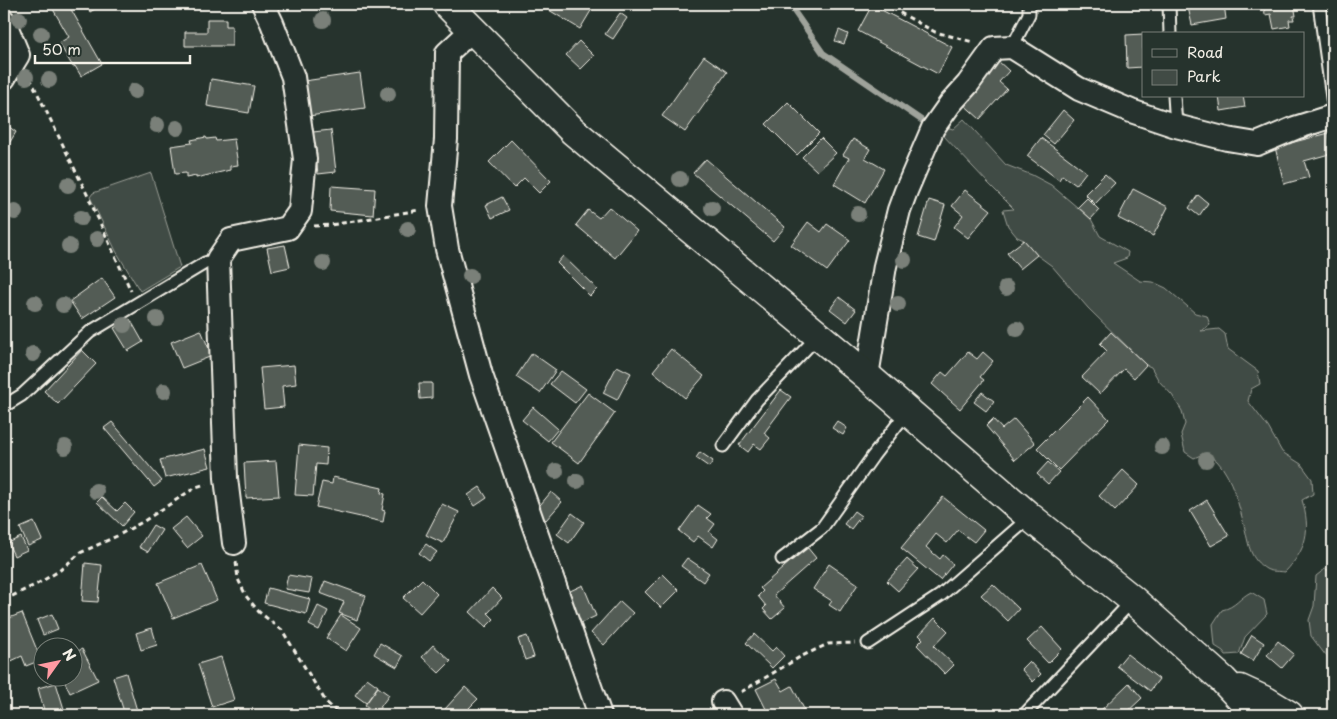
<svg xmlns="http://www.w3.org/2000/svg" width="1337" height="719" viewBox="0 0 1337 719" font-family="'Playpen Sans',sans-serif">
  <rect width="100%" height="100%" fill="#26332d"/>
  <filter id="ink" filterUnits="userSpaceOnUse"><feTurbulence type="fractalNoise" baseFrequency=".02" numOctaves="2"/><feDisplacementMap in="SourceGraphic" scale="10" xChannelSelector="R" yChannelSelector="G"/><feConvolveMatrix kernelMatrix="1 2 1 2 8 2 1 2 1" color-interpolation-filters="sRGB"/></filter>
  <g filter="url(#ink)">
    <path fill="#414b45" stroke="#9a9e96" d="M964 119 1006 165 1032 175 1051 185 1091 219 1100 236 1128 252 1127 258 1113 263 1140 281 1153 282 1166 288 1195 313 1207 316 1210 325 1201 331 1219 329 1225 334 1228 349 1258 371 1260 384 1251 389 1248 401 1268 427 1282 452 1301 464 1312 479 1313 494 1302 500C1311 530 1307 549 1285 572 1279 571 1271 572 1266 569 1250 559 1249 546 1245 529 1240 509 1232 476 1217 461 1213 457 1207 456 1203 454L1194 458 1185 452 1181 434 1185 424 1182 411 1172 395 1159 381 1151 367 1146 365 1088 308 1052 266 1037 255 1024 240 1017 237 1008 226 1003 210 1014 209 988 183 942 134 946 127 953 129Z
      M151 173 180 267 140 291 116 251 90 197 93 193Z
      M1325 569 1333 572V660L1326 656 1311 636 1309 620 1314 606 1316 576Z
      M1251 592 1264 600 1267 614 1245 637 1239 654 1226 655 1223 651 1215 646 1213 624 1222 610C1236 607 1239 598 1251 592Z"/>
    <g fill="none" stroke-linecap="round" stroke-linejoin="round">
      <path stroke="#9fa39b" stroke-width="6" d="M789 4 823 53 930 126"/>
    </g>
    <path fill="#525c55" stroke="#f4f1e8" d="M50 4H68L102 64 81 76 75 66 73 67 59 43 69 37Z
      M85 4H103L90 12Z
      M553 4H595L580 29 549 10Z
      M1204 4H1224L1226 19 1192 25 1188 7Z
      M1264 4H1294L1296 16H1293L1294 20H1289L1290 26 1274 29 1271 14 1265 15Z
      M872 5 952 47 938 74 858 31Z
      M620 13 627 18 613 39 605 34Z
      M207 19H226V26H232V46H185V32H207Z
      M839 30 848 34 844 44 835 41Z
      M1143 34V67L1127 68 1126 35Z
      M579 41 594 56 581 69 566 55Z
      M704 56 727 72 685 132 662 116Z
      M998 61 1009 71 999 82 1007 89 980 119 961 102Z
      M360 73 365 108 309 116 304 81Z
      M211 79 254 86 249 113 207 106Z
      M1219 96H1243L1245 107 1221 111Z
      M788 102 819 133 797 155 766 124Z
      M1063 110 1074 120 1054 144 1043 135Z
      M8 126 16 132 10 142 4 138V134Z
      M331 130 336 172 318 174 313 132Z
      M1329 133 1333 153 1304 161 1309 177 1284 184 1275 147Z
      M206 137 207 139 215 138 216 141 234 139 238 165 230 166V170L196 178V176L186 178V173L175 174 171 146 192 143 191 140Z
      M821 138 836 153 817 171 802 157Z
      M1041 138 1086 172 1076 185 1062 175 1059 180 1027 156Z
      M853 139 870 149 865 158 884 169 865 203 834 184 849 158 843 155Z
      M511 140 551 181 539 193 524 178 514 188 489 162Z
      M706 159 785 227 773 241 693 173Z
      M1105 174 1115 183 1095 204 1085 194Z
      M331 186 375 189 373 215 330 211Z
      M1133 189 1168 207 1153 236 1118 218Z
      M965 190 991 210 968 238 954 227 963 215 952 206Z
      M1198 195 1208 203 1199 216 1189 208Z
      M502 197 509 210 492 218 486 205Z
      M1087 198 1099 210 1091 219 1078 207Z
      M929 200 945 205 934 242 918 237Z
      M609 207 637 231 615 258 576 225 588 210 599 218Z
      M808 222 821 232 827 224 850 240 827 271 791 245Z
      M1024 240 1037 255 1020 269 1007 253Z
      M285 245 290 267 272 271 267 248Z
      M563 256 597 289 590 296 557 263Z
      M102 278 115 297 82 319 70 301Z
      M839 297 856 310 847 322 830 309Z
      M130 319 143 342 128 351 114 328Z
      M201 330 212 356 182 368 171 342Z
      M1111 332 1146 365 1134 378 1124 369 1100 394 1082 377 1107 351 1100 344Z
      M671 349 704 376 685 398 653 371Z
      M82 350 96 364 58 404 44 391Z
      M968 352 977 359 983 352 993 361 980 377 984 380 960 409 932 384 942 372 947 376Z
      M532 353 556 370 540 393 516 377Z
      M294 365 296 384 282 386 284 407 264 409 260 368Z
      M617 366 631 373 617 400 603 393Z
      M561 371 586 389 575 403 550 384Z
      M419 383H432V398L420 399Z
      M781 390 791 397 764 433 770 438 761 449 754 444 748 452 739 445Z
      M982 392 994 401 986 411 974 402Z
      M588 393 615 413 579 463 551 442Z
      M1088 397 1109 419 1059 470 1037 448Z
      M533 407 558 429 548 441 522 420Z
      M993 419 1002 429 1014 419 1035 443 1015 460 986 426Z
      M837 421 847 428 843 435 832 428Z
      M112 422 162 481 154 487 104 428Z
      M299 445 327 448 326 465 316 464 313 496 295 495Z
      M205 449 210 467 165 478 160 460Z
      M700 452 713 461 709 467 696 458Z
      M276 461 279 496 246 498 244 463Z
      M1048 462 1059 472 1048 484 1037 474Z
      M1123 470 1139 485 1115 511 1099 496Z
      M333 477 382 488 381 493 385 494 382 510 385 511 383 522 316 507 322 482 332 484Z
      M480 487 487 498 475 506 468 495Z
      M551 492 562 502 546 520 535 511Z
      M102 497 117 511 125 503 134 512 122 526 97 502Z
      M943 497 984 530 974 542 958 530 947 543 936 534 926 547 940 559 943 555 953 564 940 580 901 548Z
      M1207 500 1229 536 1211 546 1190 511Z
      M442 504 459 512 443 543 426 535Z
      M698 505 711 514 707 518 715 524 709 532 718 539 713 547 698 536 693 542 679 531Z
      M854 511 861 516 851 529 844 524Z
      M572 513 584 522 569 543 557 534Z
      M186 517 202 536 187 548 171 529Z
      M34 522 42 540 28 546 20 528Z
      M153 525 162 530 148 552 139 547Z
      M21 537 27 550 14 556 8 543Z
      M426 544 437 552 429 561 419 553Z
      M807 547 816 558 774 595 785 608 772 619 763 609 766 606 758 596 763 591 760 588Z
      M687 558 709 573 703 582 681 566Z
      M907 559 918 569 898 591 887 581Z
      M85 563 102 565 98 602 82 601Z
      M829 564 858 584 840 612 829 605 832 601 813 589Z
      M202 565 217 600 173 618 158 583Z
      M663 574 679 590 661 608 645 592Z
      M288 575 312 579 309 593 285 589Z
      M422 579 437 594 420 613 403 598Z
      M325 581 366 596 357 620 339 613 344 602 320 593Z
      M993 584 1019 609 1008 621 981 595Z
      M583 585 596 616 581 623 568 592Z
      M268 588 310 599 306 614 264 603Z
      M492 588 502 598 488 613 494 619 486 627 470 612Z
      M620 601 633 613 604 645 591 633Z
      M318 606 328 611 319 630 309 625Z
      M22 613 41 660 26 666 22 656 7 663 4 655V620Z
      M52 614 58 629 43 635 37 620Z
      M341 615 361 628 346 651 326 638Z
      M935 618 948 631 934 646 954 665 945 674 917 645 923 639 919 635Z
      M1042 627 1062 649 1048 663 1027 641Z
      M152 628 157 645 141 650 136 633Z
      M754 634 772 651 776 647 784 656 772 668 746 643Z
      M1252 635 1264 643 1253 661 1241 654Z
      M527 636 534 657 525 660 518 639Z
      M1278 641 1294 654 1282 668 1267 655Z
      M380 643 403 656 397 667 374 654Z
      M433 645 451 661 439 673 422 657Z
      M82 649 98 680 70 693 62 676H72V654Z
      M1127 654 1159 679 1150 691 1117 666Z
      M221 657 234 700 212 707 198 664Z
      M1029 661 1041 674 1033 682 1021 669Z
      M126 673 138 714 133 715H125L113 677Z
      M367 678 378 686 366 703 355 695Z
      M776 679 783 691 792 686 804 709 791 715H769L756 689Z
      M56 683 64 709 45 714 38 688Z
      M1129 683 1142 698 1124 715H1102L1099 712Z
      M378 687 389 695 376 713 365 705Z
      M465 687 478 699 469 708 477 715H451L445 709Z"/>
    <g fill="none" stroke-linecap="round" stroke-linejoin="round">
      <g stroke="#f4f1e8" stroke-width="15">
        <path id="service" d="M1169 4 1170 34
          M1319 4 1333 105
          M1012 47 1029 14V4
          M1174 96 1176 126
          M4 403H9L22 395 90 332 205 263 218 259
          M723 446 757 400 818 336
          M782 559 822 528 873 456 907 412
          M868 643 941 595 1030 517
          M1024 715 1133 600"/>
      </g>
      <g stroke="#f4f1e8" stroke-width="26">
        <path id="minor" d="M4 21 18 55 4 78
          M472 30 447 53 446 139 440 206 447 249 481 375 600 715
          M867 376 885 266 899 210 906 191 933 128 950 104 968 84 994 48 1012 47 1079 89 1131 111 1176 126 1227 139 1257 144 1295 128 1333 116
          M234 543 226 478 218 259 231 240 288 228 300 211 305 159 293 77 272 23 263 4
          M723 702 731 715"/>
      </g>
      <g stroke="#f4f1e8" stroke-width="31">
        <path id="secondary" d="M447 4 573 131 867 376 1030 517 1133 600 1223 680 1256 715
          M1240 689 1266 701 1289 715"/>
      </g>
      <path stroke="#f4f1e8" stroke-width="3" stroke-dasharray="5 4" stroke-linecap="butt" d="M884 4 935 32 973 42
        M30 78 86 192 131 291
        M314 226 331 225 419 210
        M236 562 238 579 246 596 259 612 282 630 326 702 340 715
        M4 600 37 584 59 571 80 553 117 536 144 521 196 487 206 484
        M741 692 800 657 828 644 855 643
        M696 715 704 711"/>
      <use href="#service" stroke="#26332d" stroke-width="11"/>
      <use href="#minor" stroke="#26332d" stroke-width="22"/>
      <use href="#secondary" stroke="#26332d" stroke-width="28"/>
    </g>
    <g fill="#7a8079">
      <circle cx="19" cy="19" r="8"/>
      <circle cx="323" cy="20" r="8"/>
      <circle cx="41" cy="34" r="8"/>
      <circle cx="26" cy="77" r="8"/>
      <circle cx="49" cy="80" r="8"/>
      <circle cx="135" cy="91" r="8"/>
      <circle cx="388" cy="94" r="8"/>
      <circle cx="157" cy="125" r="8"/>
      <circle cx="177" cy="128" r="8"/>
      <circle cx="680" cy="179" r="8"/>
      <circle cx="68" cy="185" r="8"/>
      <circle cx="712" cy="208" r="8"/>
      <circle cx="15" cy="212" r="8"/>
      <circle cx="858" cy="214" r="8"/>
      <circle cx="81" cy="218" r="8"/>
      <circle cx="408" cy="229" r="8"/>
      <circle cx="97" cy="239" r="8"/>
      <circle cx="69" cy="246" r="8"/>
      <circle cx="904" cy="260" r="8"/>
      <circle cx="323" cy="263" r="8"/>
      <circle cx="470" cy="276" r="8"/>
      <circle cx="1006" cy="288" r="8"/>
      <circle cx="35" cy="303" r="8"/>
      <circle cx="898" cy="304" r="8"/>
      <circle cx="63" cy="305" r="8"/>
      <circle cx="157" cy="319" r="8"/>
      <circle cx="124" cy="325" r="8"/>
      <circle cx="1017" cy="329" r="8"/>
      <circle cx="33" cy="354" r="8"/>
      <circle cx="164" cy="391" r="8"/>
      <circle cx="65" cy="447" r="8"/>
      <circle cx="1162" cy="447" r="8"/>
      <circle cx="1206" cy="460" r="8"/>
      <circle cx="556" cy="471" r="8"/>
      <circle cx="577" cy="481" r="8"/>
      <circle cx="96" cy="491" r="8"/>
    </g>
  </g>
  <rect width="1337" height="719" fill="none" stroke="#26332d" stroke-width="20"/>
  <rect x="10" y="10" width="1317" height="699" fill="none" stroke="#f4f1e8" stroke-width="2" filter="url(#ink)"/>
  <rect x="1142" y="32" width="162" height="65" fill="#26332d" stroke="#787f78"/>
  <rect x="1152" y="49" width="25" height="8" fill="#26332d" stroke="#787f78"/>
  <text x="1187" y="58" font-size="15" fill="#f4f1e8">Road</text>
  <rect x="1152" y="70" width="25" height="15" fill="#414b45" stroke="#787f78"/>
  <text x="1187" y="82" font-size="15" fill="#f4f1e8">Park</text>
  <g transform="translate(58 662) rotate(57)"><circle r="24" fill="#26332d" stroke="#787f78"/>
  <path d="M0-4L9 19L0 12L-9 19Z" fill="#ff9aa2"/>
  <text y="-8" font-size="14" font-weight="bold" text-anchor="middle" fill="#f4f1e8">N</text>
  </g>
  <path d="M35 55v8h155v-8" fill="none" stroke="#f4f1e8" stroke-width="2.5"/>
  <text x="42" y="55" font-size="15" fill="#f4f1e8" stroke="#26332d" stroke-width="4" paint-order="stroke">50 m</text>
</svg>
